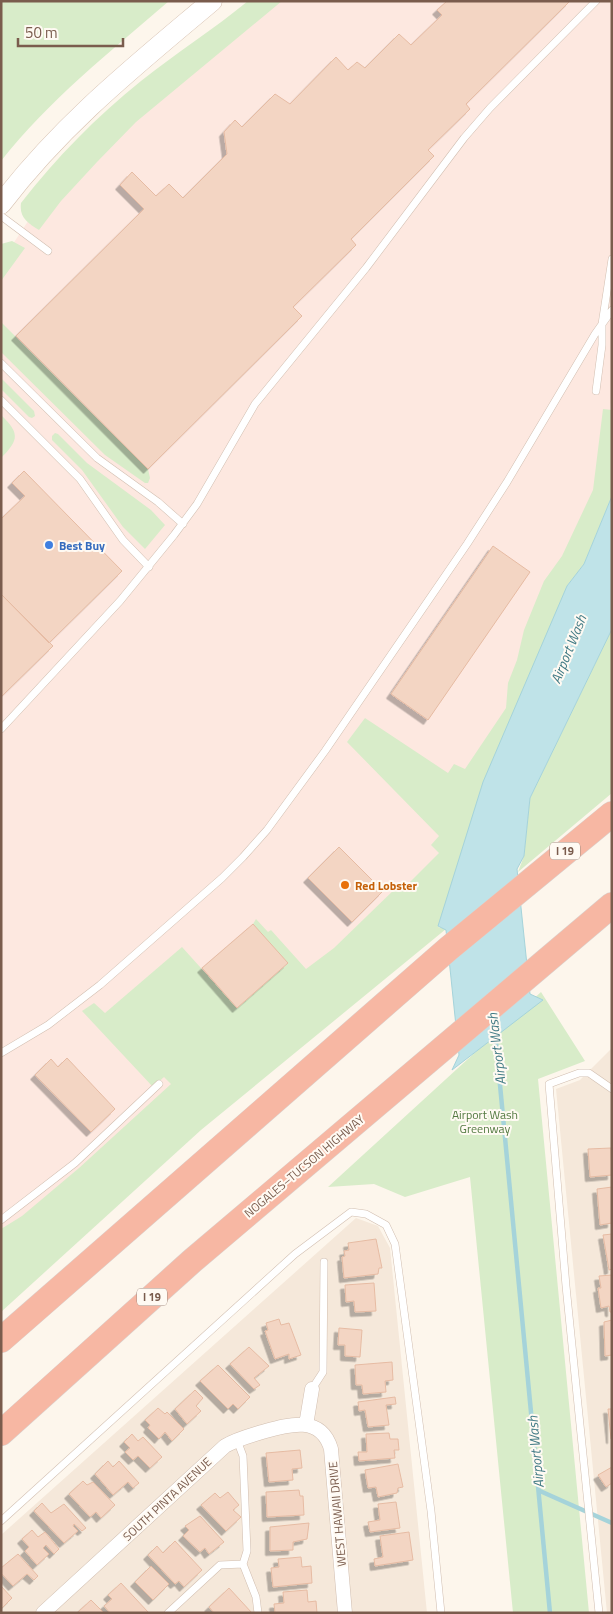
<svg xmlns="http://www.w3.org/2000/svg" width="613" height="1614" viewBox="0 0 613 1614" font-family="'Titillium Web',sans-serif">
  <defs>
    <filter id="shadow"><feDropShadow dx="-4.5" dy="4.5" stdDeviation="0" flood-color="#0004"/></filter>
  </defs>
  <rect width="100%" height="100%" fill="#fdf6ec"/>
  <path fill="#f5e8da" d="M612 1048V1613H607L556 1089 580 1080Z
    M356 1218 378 1226 390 1248 427 1613H1V1535Z"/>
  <path fill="#fde8e0" d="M266 1H612V393L608 430 593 502 506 718 451 864 1 1261V262L48 191Z"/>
  <path fill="#d8ecc9" d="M1 1H169C110 52 49 100 1 161Z
    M248 1H282L136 122 97 162 61 201 39 230C28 223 19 218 21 203 56 158 96 117 141 81 176 53 214 29 248 1Z
    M12 241 25 248 1 281V244Z
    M1 322 148 469 150 478 148 483H145L105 455 1 352Z
    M1 378 34 411 35 416 32 418 29 417 1 389Z
    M603 409 612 410V496L584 564 567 586 438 927 446 929 201 1130 1 1312V1229L22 1216 79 1168 171 1084 164 1077 153 1087 82 1011 94 1003 105 1013 182 947 237 1008 287 964 253 924 256 919 268 932 271 930 306 969 334 948 400 884 404 888 439 853 431 845 439 836 347 742 365 718 448 773 454 764 465 769 506 708 508 683 517 660 524 630 544 581 562 556 593 490Z
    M1 415C20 433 19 440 1 458Z
    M55 433 58 434 87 463 151 510 165 525 145 549 123 527 82 470 52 440V436Z
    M612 629V793L518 872 524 856 530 798Z
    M541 992 585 1061 538 1079 589 1613H513L470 1177 405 1197 374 1184 328 1187Z"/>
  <path fill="#bfe3e8" stroke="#a5d3da" d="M612 496V629L530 798 524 856 517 869 530 994 543 1000 452 1070 459 1055 446 930 438 926 483 782 567 586 584 564Z"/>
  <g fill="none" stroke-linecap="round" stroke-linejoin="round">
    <path stroke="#a5d3da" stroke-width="4.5" d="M495 1032 550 1613
      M540 1491 612 1523"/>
  </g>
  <path fill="#f3d5c3" stroke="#e6bba3" filter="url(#shadow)" d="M447 1H570L466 104 470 109 428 150 434 156 351 239 356 245 293 307 302 316 148 469 16 336 144 209 120 185 132 172 156 196 169 184 183 198 227 154 224 132 235 120 242 127 275 94 290 104 336 57 348 70 357 62 365 68 399 34 411 45 442 15 437 10Z
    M24 471 122 571 49 643 1 594V519L25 496 12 483Z
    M493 546 530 572 428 720 391 694Z
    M1 594 53 646 1 697Z
    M339 847 383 891 352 922 308 878Z
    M253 924 288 963 237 1008 202 968Z
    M67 1058 115 1109 91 1132 35 1075 51 1059 58 1067Z
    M611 1148 612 1175 590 1177 588 1149Z
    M612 1187V1223L600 1225 597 1189Z
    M612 1234V1269L609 1270 603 1235Z
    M376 1239 382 1268H379L378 1274 344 1278 342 1257 345 1256 344 1251 349 1250 348 1243Z
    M612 1275V1312H610L609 1306 601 1308 598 1288H601L599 1276Z
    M374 1283 376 1311 355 1312 354 1301 346 1302 345 1285Z
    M279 1319 281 1325 289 1323 301 1355 289 1359V1354L275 1359 265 1331 268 1330 266 1323Z
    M612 1320V1355L605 1356 604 1322Z
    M339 1328 362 1330 360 1357 345 1356V1345H338Z
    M249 1347 269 1366 254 1378 260 1385 254 1389 230 1364Z
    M392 1362 393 1380 385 1381 386 1392 363 1394 362 1385H356L355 1365Z
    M218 1365 250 1397 238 1409 233 1404 228 1409 200 1381Z
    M195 1390 203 1398 196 1406 201 1411 187 1424 175 1409Z
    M395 1397 396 1404 386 1405 389 1425 368 1427 365 1410 359 1411 358 1402Z
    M158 1408 165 1414 167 1412 184 1429 172 1441 165 1432 159 1439 148 1428 150 1425 145 1420Z
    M608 1409H612V1439H611Z
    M389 1433 390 1439H398L399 1450H394L395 1458 359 1461 358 1452H367L366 1434Z
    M132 1434 138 1441 143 1437 162 1457 150 1468 138 1456 133 1460 125 1452 130 1448 124 1442Z
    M300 1450 302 1468 292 1469 293 1480 269 1482 266 1453Z
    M108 1461 113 1467 119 1461 139 1483 133 1488 128 1482 113 1495 95 1474Z
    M398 1464 403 1487 398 1488 397 1493 378 1497 376 1487 368 1488 365 1470Z
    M612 1467V1483L606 1487 598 1475Z
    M83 1481 87 1485 93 1482 115 1505 101 1518 96 1512 90 1517 69 1494Z
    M299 1490 300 1496H303L304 1515 267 1517 266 1492Z
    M228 1492 239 1505 233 1510 241 1517 226 1531 201 1505 215 1493 220 1498Z
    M396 1502 400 1528 370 1532 368 1522 380 1520 378 1504Z
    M42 1503 51 1513 64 1504 86 1528 82 1531 74 1524 73 1526 78 1531 64 1543 34 1511Z
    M200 1516 224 1542 209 1554 205 1548 200 1552 183 1536 189 1530 185 1526Z
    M309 1523 307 1539 293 1542V1550L270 1551V1527Z
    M32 1530 38 1537 45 1532 59 1549 54 1554 46 1545 43 1548 49 1554 37 1565 25 1551 29 1547 22 1539Z
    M409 1532 413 1560 375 1566 374 1559 383 1557 380 1536Z
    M175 1541 202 1570 184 1587 179 1581 175 1584 148 1555 157 1546 163 1553Z
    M18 1554 38 1576 34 1580 27 1574 13 1586 1 1573V1568Z
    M301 1557 302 1567 311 1566 312 1583 273 1587 271 1568 279 1567 278 1559Z
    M151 1566 169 1584 153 1600 135 1582Z
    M121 1583 148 1612V1613H110L104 1606 112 1599 108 1595Z
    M1 1586 12 1598 1 1609Z
    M229 1588 252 1613H214L209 1607Z
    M307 1590 308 1602 316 1601 317 1613H275L274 1604 284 1603 283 1592Z
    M91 1600 104 1613H78V1612Z"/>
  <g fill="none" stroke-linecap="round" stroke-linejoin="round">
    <g stroke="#d1beb0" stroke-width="8">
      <path id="lane" d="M1 216 48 251
        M1 363 97 458 158 502 183 524
        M596 391 602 345V324L612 259
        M1 400 80 479 123 540 149 567
        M1 729 120 601 174 535 197 504 255 404 366 268 464 138 490 108 596 1
        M1 1053 48 1025 100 985 222 878 243 857 267 830 325 751 467 544 507 482 595 334 612 310
        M1 1220 75 1163 159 1084
        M312 1389 323 1372 324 1262
        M1 1521 295 1254 351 1212 366 1214 386 1225 395 1244 431 1511 441 1613
        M243 1564 256 1597 258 1613
        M168 1613 220 1565 243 1564 247 1551 243 1456 237 1440
        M599 1613 566 1286 549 1084 579 1073H589L612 1089"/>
    </g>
    <g stroke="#d1beb0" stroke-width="15">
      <path id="street" d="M306 1425 312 1389
        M43 1613 225 1446C237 1439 249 1436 262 1432 287 1425 321 1414 331 1449L345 1613"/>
    </g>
    <g stroke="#d6c0b0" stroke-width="21">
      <path id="secondary" d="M1 204C63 123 135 66 212 1"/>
    </g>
    <g stroke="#dad1cd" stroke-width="26">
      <path id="highway" d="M1 1340 448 949 612 814
        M1 1433 192 1261 612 905"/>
    </g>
    <use href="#lane" stroke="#fff" stroke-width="7"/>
    <use href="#street" stroke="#fff" stroke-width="14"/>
    <use href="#secondary" stroke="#fff" stroke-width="20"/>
    <use href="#highway" stroke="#f7b7a3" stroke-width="25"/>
  </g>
  <circle fill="#3f7fe0" stroke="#fffaf3" stroke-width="2" cx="49" cy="545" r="5"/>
  <circle fill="#e8710a" stroke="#fffaf3" stroke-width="2" cx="345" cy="885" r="5"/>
  <g text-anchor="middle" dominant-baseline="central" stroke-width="4" stroke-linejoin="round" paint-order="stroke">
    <g fill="#fffaf3" stroke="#a28b7f" stroke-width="1">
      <rect x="550" y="842.5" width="30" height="17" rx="4"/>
      <rect x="137" y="1288.5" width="30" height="17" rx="4"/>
    </g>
    <g font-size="11" font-weight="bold" fill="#7a5c4d">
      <text x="565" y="851">I 19</text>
      <text x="152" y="1297">I 19</text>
    </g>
    <g font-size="12" font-weight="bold" fill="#366cbe" stroke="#fffaf3" text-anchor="start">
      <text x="59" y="545">Best Buy</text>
    </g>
    <g font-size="12" font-weight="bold" fill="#c56008" stroke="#fffaf3" text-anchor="start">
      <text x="355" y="885">Red Lobster</text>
    </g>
    <g font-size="12" fill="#537a41" stroke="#fffaf3">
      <text x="485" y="1114">Airport Wash<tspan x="485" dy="14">Greenway</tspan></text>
    </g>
    <g font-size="12" fill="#7a5c4d" stroke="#fffaf3">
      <text transform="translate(304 1166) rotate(-40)">NOGALES–TUCSON HIGHWAY</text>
      <text transform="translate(167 1499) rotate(-43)">SOUTH PINTA AVENUE</text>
      <text transform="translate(337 1514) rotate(-95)">WEST HAWAII DRIVE</text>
    </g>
    <g font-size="14" font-style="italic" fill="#437c86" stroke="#fffaf3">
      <text transform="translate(568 649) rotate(-68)">Airport Wash</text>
      <text transform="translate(496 1049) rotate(-97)">Airport Wash</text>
      <text transform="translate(535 1452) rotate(-95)">Airport Wash</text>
    </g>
  </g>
  <rect width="613" height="1614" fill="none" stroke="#7a5c4d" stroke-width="5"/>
  <path d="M18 38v8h105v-8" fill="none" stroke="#7a5c4d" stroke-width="2.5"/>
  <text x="25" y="38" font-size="15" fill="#7a5c4d" stroke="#fffaf3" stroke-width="4" paint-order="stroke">50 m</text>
</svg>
